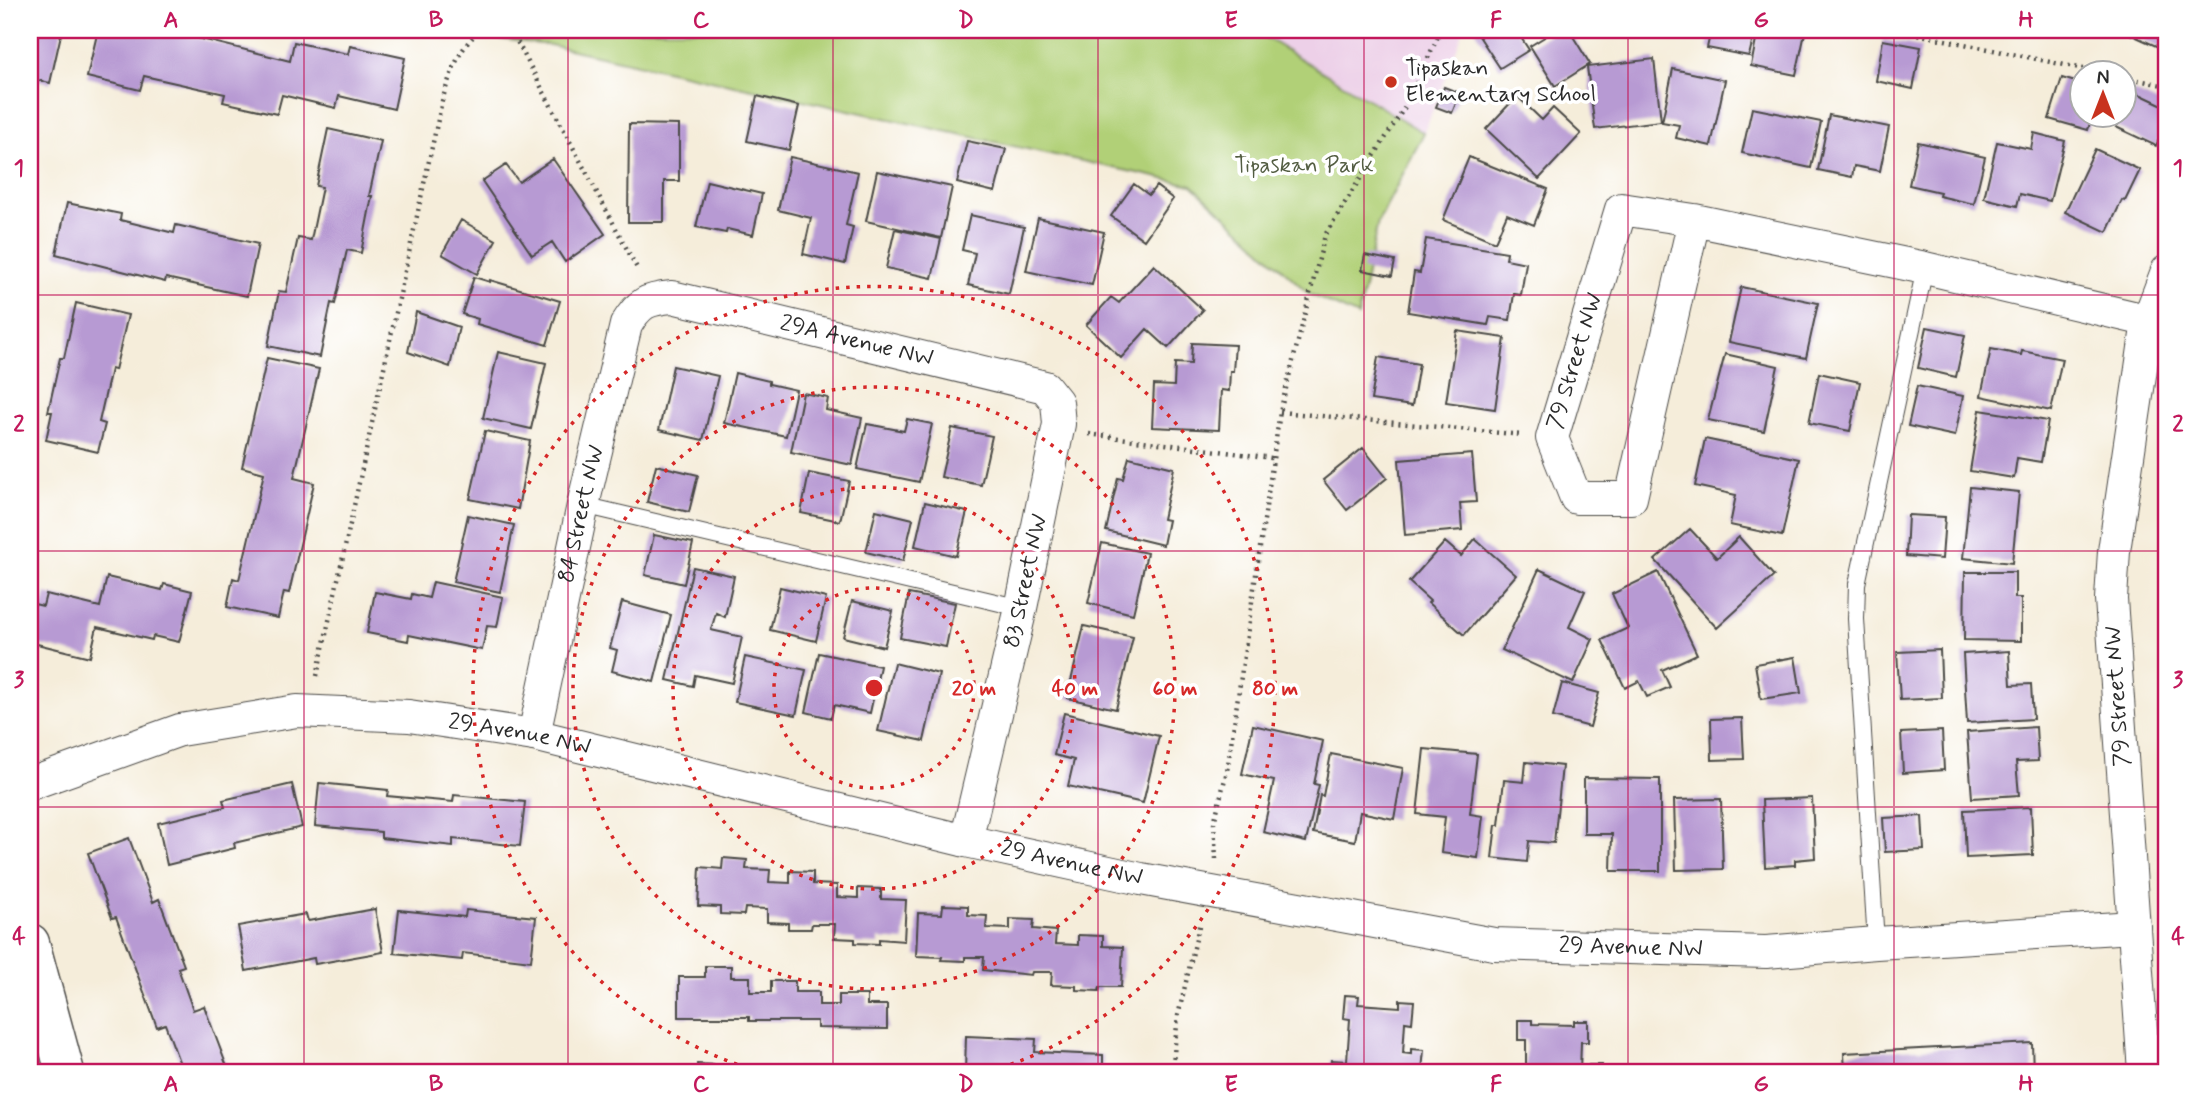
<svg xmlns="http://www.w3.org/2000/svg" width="2197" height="1102" viewBox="0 0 2197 1102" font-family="Mynerve,sans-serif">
  <rect width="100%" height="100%" fill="#fff"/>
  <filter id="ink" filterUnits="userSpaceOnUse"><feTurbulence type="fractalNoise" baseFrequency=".0143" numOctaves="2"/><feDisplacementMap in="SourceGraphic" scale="14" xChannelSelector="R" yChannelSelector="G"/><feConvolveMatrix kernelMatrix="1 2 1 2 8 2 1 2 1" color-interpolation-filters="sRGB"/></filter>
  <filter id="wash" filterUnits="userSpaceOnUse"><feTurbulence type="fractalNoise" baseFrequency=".00686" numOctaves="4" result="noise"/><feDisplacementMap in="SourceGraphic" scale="28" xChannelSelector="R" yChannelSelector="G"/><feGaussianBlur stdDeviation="1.57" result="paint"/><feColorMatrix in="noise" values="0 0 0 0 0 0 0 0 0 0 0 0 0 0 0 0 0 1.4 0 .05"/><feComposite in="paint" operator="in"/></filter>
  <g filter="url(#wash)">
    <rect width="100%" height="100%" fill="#f5edda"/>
    <path fill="#edd0e8" d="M1253 30H1464L1424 133Z"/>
    <path fill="#b1d077" stroke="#6e7e51" stroke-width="2" d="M418 30H1253L1424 133 1378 222 1358 316 1309 294 1192 185 550 45Z"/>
    <g id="blocks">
      <path fill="#b79ad3" d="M30 30H62L50 83 37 80 32 103H30Z
        M98 30H122L152 37 154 30H165L290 61 294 42 348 54 350 46 405 58 394 109 339 96 336 108 282 95 277 114 223 102 225 94 144 76 140 90 87 77Z
        M1475 30H1516L1529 50 1500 68Z
        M1556 30H1569L1590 64 1555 86 1530 46Z
        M1711 30H1755L1749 56 1707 48Z
        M1758 30H1786L1805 33 1796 75 1751 66Z
        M2121 30H2167V51Z
        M1883 40 1921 47 1913 89 1876 81Z
        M1654 59 1661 121 1595 129 1587 67Z
        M1673 69 1725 80 1711 146 1676 138 1679 125 1662 122Z
        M2062 78 2082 84V116H2092L2088 130 2049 119Z
        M1444 87 1460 93 1452 113 1436 107Z
        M2133 91 2167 107V120L2156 146 2116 127 2124 116Z
        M757 96 799 106 789 150 747 141Z
        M1517 96 1542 120 1553 108 1581 134 1539 179 1486 129Z
        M1752 108 1821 122 1811 168 1742 153Z
        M1829 115 1889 127 1880 171 1854 166 1852 177 1818 170Z
        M629 124 679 125V181H664V222H628Z
        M328 129 381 141 369 196H372L361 253 347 250 335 304 331 303 320 357 268 346 279 291 286 292 298 238 311 240 322 187 316 186Z
        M2034 133 2065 141 2050 201 2020 194 2017 206 1984 198 1997 142 2031 149Z
        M967 141 1006 149 995 192 957 183Z
        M1918 142 1985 157 1974 204 1939 196 1940 192 1909 185Z
        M2095 149 2140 170 2125 201 2122 200 2107 232 2065 212Z
        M790 157 858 172 846 225 853 227 845 264 803 254 811 218 778 210Z
        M1469 157 1548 189 1534 225 1507 214 1495 242 1443 220Z
        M553 159 605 234 565 262 552 242 532 255 482 181 506 165 519 182Z
        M877 171 952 187 941 238 866 221Z
        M707 181 762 194 753 235 727 229 726 233 696 227Z
        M1134 184 1149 195 1156 186 1173 199 1144 240 1111 216Z
        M67 203 121 214 120 220 174 233 176 225 258 244 247 296 166 278 165 282 56 254Z
        M970 215 1024 227 1009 294 968 285 975 253 962 250Z
        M1038 218 1104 232 1092 285 1026 271Z
        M461 220 496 240 477 274 442 254Z
        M895 229 941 239 932 278 886 268Z
        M1426 239 1507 252 1506 259 1526 263 1521 295 1514 294 1510 320 1490 317 1488 325 1408 312 1414 272 1420 273Z
        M1365 255 1395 261 1392 276 1362 270Z
        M1154 265 1203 310 1168 348 1147 329 1121 358 1086 325 1111 297 1119 303Z
        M474 277 490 282V280L560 301 547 345 477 324 478 319 462 314Z
        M1741 287 1818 303 1806 358 1729 342Z
        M76 303 128 315 115 370 111 369 99 422 105 424 98 452 46 440 52 412H48L60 358H64Z
        M416 312 459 327 450 367 408 352Z
        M1927 327 1965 335 1956 377 1918 368Z
        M1457 331 1505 338 1495 409 1446 402Z
        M1192 343 1235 345 1233 371H1230L1229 391 1221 390 1219 430 1152 427 1154 385 1174 386 1175 363 1191 364Z
        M1991 349 2021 355 2022 351 2062 359 2051 411 1981 396Z
        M498 352 546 363 531 429 483 418Z
        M1725 354 1778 366 1764 431 1708 420Z
        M1378 357 1419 364 1412 406 1371 400Z
        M267 358 319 369 294 478 314 483 289 593 284 592 278 618 227 607 233 578 239 580 264 473 242 467Z
        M673 366 718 376 703 440 659 430Z
        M735 373 769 381V384L796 390 786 436 724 423Z
        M1819 373 1860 382 1850 431 1809 423Z
        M1917 386 1963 396 1955 436 1908 426Z
        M803 393 828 398 826 410 862 418 852 465 791 452Z
        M1980 410 2048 421 2041 462 2017 458 2014 478 1970 471Z
        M907 419 932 424 919 482 857 469 867 424 904 431Z
        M952 428 992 436 981 485 941 477Z
        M485 431 530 441 518 509 470 499Z
        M1705 439 1799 459 1782 536 1730 525 1736 495 1695 486Z
        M1363 448 1387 478 1347 510 1323 480Z
        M1472 454 1476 502 1460 503 1462 530 1405 535 1399 460Z
        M1129 457 1174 468 1163 519 1168 520 1163 545 1106 531 1118 478 1123 479Z
        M656 465 698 475 689 512 647 502Z
        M809 473 849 481 840 521 801 513Z
        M1970 487 2019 492 2012 563 1963 558Z
        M925 502 967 512 956 556 915 546Z
        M876 510 913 519 903 561 866 552Z
        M468 515 514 525 500 592 453 582Z
        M1908 515 1945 517 1942 559 1906 556Z
        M1690 529 1717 558 1739 537 1774 576 1717 628 1655 560Z
        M654 535 693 543 684 584 645 575Z
        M1475 539 1516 575 1464 635 1428 603 1430 601 1409 582 1445 542 1461 556Z
        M1102 543 1147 553 1133 614 1088 603Z
        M693 567 734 576 725 617 716 613 711 630 742 637 732 683 695 675 693 686 667 680Z
        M1539 569 1585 591 1569 627 1593 639 1573 683 1502 650Z
        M1658 572 1697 654 1662 670 1670 687 1647 697 1639 681 1625 688 1602 640 1628 628 1612 594Z
        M1965 572H2015V598H2021V641L1964 640Z
        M107 577 162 590 164 584 192 591 179 642 153 636 152 640 97 627 90 657 37 644 33 658 30 657V603L43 606 46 594 100 607Z
        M433 582 503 597 497 627 487 626 482 650 409 635 408 641 367 633 375 592 411 599 412 594 429 598Z
        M780 587 826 598 816 641 770 630Z
        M909 594 955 603 946 647 900 638Z
        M852 601 893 611 884 647 843 637Z
        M622 602 671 615 654 682 612 671 617 650 610 648Z
        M1084 626 1133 637 1116 709 1067 698Z
        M1940 650 1942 698 1900 700 1897 652Z
        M2009 651 2011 685 2031 684 2033 719 1967 723 1963 654Z
        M819 653 880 666 870 713 834 705 831 718 806 712Z
        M745 657 806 670 796 715 735 702Z
        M1795 657 1801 693 1761 699 1755 664Z
        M894 663 939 674 924 741 878 731Z
        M1562 683 1599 693 1590 727 1553 717Z
        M1064 713 1159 736 1143 803 1068 786 1074 760 1054 755Z
        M1742 718 1744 759 1712 760 1711 719Z
        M1253 725 1323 741 1314 784 1319 785 1306 842 1263 832 1274 781 1242 774Z
        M2036 727 2038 761 2016 762 2019 795 1972 798 1967 732Z
        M1942 731 1944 770 1903 773 1901 733Z
        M1424 749 1477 754 1470 814 1483 816 1478 858 1441 853 1445 817 1417 814Z
        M1331 754 1403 768 1394 819 1360 812 1355 841 1313 833 1320 795 1323 796Z
        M1526 762 1562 766 1554 843 1529 841 1527 862 1492 858 1496 825H1499L1504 780 1524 782Z
        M1584 778 1660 779V871H1611L1612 834H1584Z
        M319 783 388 790 387 796 453 802 454 795 525 802 520 846 453 839V846L381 838V832L315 826Z
        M292 784 302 827 234 843 235 848 167 865 158 823 225 807 223 800Z
        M1812 798 1815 858 1795 860V865L1765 867 1762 800Z
        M1721 799 1723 869 1676 870 1674 800Z
        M2031 807 2033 855 1966 858 1964 810Z
        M1922 816 1924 850 1885 852 1883 818Z
        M129 838 153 902 159 899 184 966 178 968 193 1010 204 1006 229 1072H183L165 1024 157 1027 116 917 112 918 88 853Z
        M723 858 747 860 746 869 770 870 769 882 790 883V871L813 872V884L837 885V897L858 898V888L881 889V899L906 900 904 941 879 939V944L855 943V939L834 938 835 924H812L811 929H788V923L767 922V909L745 908 744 915 720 914V907L698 906 700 867 722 869Z
        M943 905 968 906V915L987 916 986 928 1010 929V919L1034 920 1033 929 1056 931 1055 944 1078 945V935L1103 936V946L1123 947 1121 987H1100L1099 991 1076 990V986L1051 985 1052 972H1032L1031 975 983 970 984 957H965V961L941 960 942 957 916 956 918 913 942 914Z
        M375 909 383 952 315 964 314 958 246 971 238 926 306 914 308 921Z
        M399 910 465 917 466 910 536 917 531 961 463 953 462 960 394 953Z
        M705 966H731V977H750V992H771V981H795V992H819V1005H839V995H867V1005H887V1029L817 1028V1021H749V1017H679V977H705Z
        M1345 995 1359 996 1358 1004 1400 1007V1000L1414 1001 1412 1023 1405 1022 1403 1053 1411 1054V1049L1424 1050 1422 1070H1415V1072H1330L1331 1060 1347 1061 1350 1019 1343 1018Z
        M1518 1020H1532V1024L1574 1025V1021H1588V1042H1581L1580 1072H1518V1070H1526V1040H1518Z
        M966 1036 1036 1039 1035 1052 1103 1055V1072H965Z
        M2032 1043 2033 1072H1845L1844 1053Z
        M697 1064 737 1066V1072H697Z
        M1589 1065H1602V1072H1589Z"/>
    </g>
  </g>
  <g filter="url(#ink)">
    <use href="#blocks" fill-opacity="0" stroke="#494845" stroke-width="2"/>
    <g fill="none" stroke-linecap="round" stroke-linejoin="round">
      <g stroke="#494845" stroke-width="18">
        <path id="service" d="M583 505 1021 608
          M1876 943 1856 619 1857 584 1925 268"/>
      </g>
      <g stroke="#494845" stroke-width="34">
        <g id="minor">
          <path id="s1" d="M1694 220 1631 498H1576L1552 438 1621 209 1694 220 1925 268 2167 325"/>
          <path id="s2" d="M534 735 583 505 626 325C639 303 647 299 672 297L1045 387 1057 402 1059 424 1021 608 966 841"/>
          <path id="s3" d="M30 784 180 730 297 711 409 716 534 735 966 841 1141 879 1494 944 1766 952 1876 943 2134 927"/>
          <path d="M2144 1072 2111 599 2114 551 2148 321 2167 271"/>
        </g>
      </g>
      <g stroke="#494845" stroke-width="41">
        <path id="tertiary" d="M30 943 65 1072"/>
      </g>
      <path stroke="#494845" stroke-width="4.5" stroke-dasharray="2 5" stroke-linecap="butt" d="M511 30 638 270
        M1897 30 2108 74
        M2124 77 2167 86
        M1280 412 1523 435
        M1089 434 1272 458
        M317 676 442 101C450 75 459 46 481 30
        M1216 859 1214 823 1227 771 1280 412 1325 235 1406 105 1441 30
        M1172 1072 1178 1016 1200 922"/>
      <use href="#service" stroke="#fff" stroke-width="16"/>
      <use href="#minor" stroke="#fff" stroke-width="32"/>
      <use href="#tertiary" stroke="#fff" stroke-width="38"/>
    </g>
  </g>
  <path fill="none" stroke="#c2185b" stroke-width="2" stroke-opacity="0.55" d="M304 30V1072M568 30V1072M833 30V1072M1098 30V1072M1364 30V1072M1628 30V1072M1894 30V1072M30 295H2167M30 551H2167M30 807H2167"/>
  <g fill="none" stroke="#d62828" stroke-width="3.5" stroke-dasharray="3.5 7">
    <circle cx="874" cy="688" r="100"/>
    <circle cx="874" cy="688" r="201"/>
    <circle cx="874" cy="688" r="301"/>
    <path d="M757 1071A401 401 0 1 1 991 1071"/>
  </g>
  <circle fill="#c8321e" stroke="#fff" stroke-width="2.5" cx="1391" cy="82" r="7"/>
  <g text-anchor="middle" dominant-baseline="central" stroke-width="7" stroke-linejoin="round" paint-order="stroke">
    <g font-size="23" fill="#2b2b2b" stroke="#fff" text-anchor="start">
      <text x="1405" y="69">Tipaskan<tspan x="1405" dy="26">Elementary School</tspan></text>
    </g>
    <g font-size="23" fill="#535d42" stroke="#fff">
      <text x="1304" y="166">Tipaskan Park</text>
    </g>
    <g font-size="23" fill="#2b2b2b" stroke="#fff">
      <text stroke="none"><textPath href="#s2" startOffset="667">29A Avenue NW</textPath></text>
      <text stroke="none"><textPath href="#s1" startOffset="485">79 Street NW</textPath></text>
      <text stroke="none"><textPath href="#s2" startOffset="226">84 Street NW</textPath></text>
      <text transform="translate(1026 581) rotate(-78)">83 Street NW</text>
      <text transform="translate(2118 696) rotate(-94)">79 Street NW</text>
      <text stroke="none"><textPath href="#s3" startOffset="502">29 Avenue NW</textPath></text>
      <text stroke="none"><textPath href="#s3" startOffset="1069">29 Avenue NW</textPath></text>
      <text stroke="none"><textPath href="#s3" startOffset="1636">29 Avenue NW</textPath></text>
    </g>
  </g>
  <circle cx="874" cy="688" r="10" fill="#d62828" stroke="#fff" stroke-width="3.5"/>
  <g font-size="21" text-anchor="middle" font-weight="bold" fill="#d62828" stroke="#fff" stroke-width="7" stroke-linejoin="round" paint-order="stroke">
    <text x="974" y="695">20 m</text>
    <text x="1075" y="695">40 m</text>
    <text x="1175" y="695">60 m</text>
    <text x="1275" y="695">80 m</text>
  </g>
  <rect width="2197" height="1102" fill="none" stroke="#fff" stroke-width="77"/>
  <g transform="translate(2103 94)"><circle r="33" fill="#ffffff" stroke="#aaaaaa" stroke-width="2"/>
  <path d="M0-5L12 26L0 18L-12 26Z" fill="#c8321e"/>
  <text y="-10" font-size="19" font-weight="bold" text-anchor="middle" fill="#2b2b2b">N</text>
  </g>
  <rect x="38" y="38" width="2120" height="1026" fill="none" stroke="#c2185b" stroke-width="2.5"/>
  <g font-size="23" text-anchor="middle" font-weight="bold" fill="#c2185b">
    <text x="171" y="27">A</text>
    <text x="436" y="27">B</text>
    <text x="701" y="27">C</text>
    <text x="966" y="27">D</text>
    <text x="1231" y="27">E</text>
    <text x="1496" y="27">F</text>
    <text x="1761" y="27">G</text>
    <text x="2026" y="27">H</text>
    <text x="19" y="175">1</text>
    <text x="2178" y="175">1</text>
    <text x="19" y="431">2</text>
    <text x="2178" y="431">2</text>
    <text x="19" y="687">3</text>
    <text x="2178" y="687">3</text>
    <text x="19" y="943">4</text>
    <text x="2178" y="943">4</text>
    <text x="171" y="1091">A</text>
    <text x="436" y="1091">B</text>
    <text x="701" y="1091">C</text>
    <text x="966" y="1091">D</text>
    <text x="1231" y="1091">E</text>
    <text x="1496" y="1091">F</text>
    <text x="1761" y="1091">G</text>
    <text x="2026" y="1091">H</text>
  </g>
</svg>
